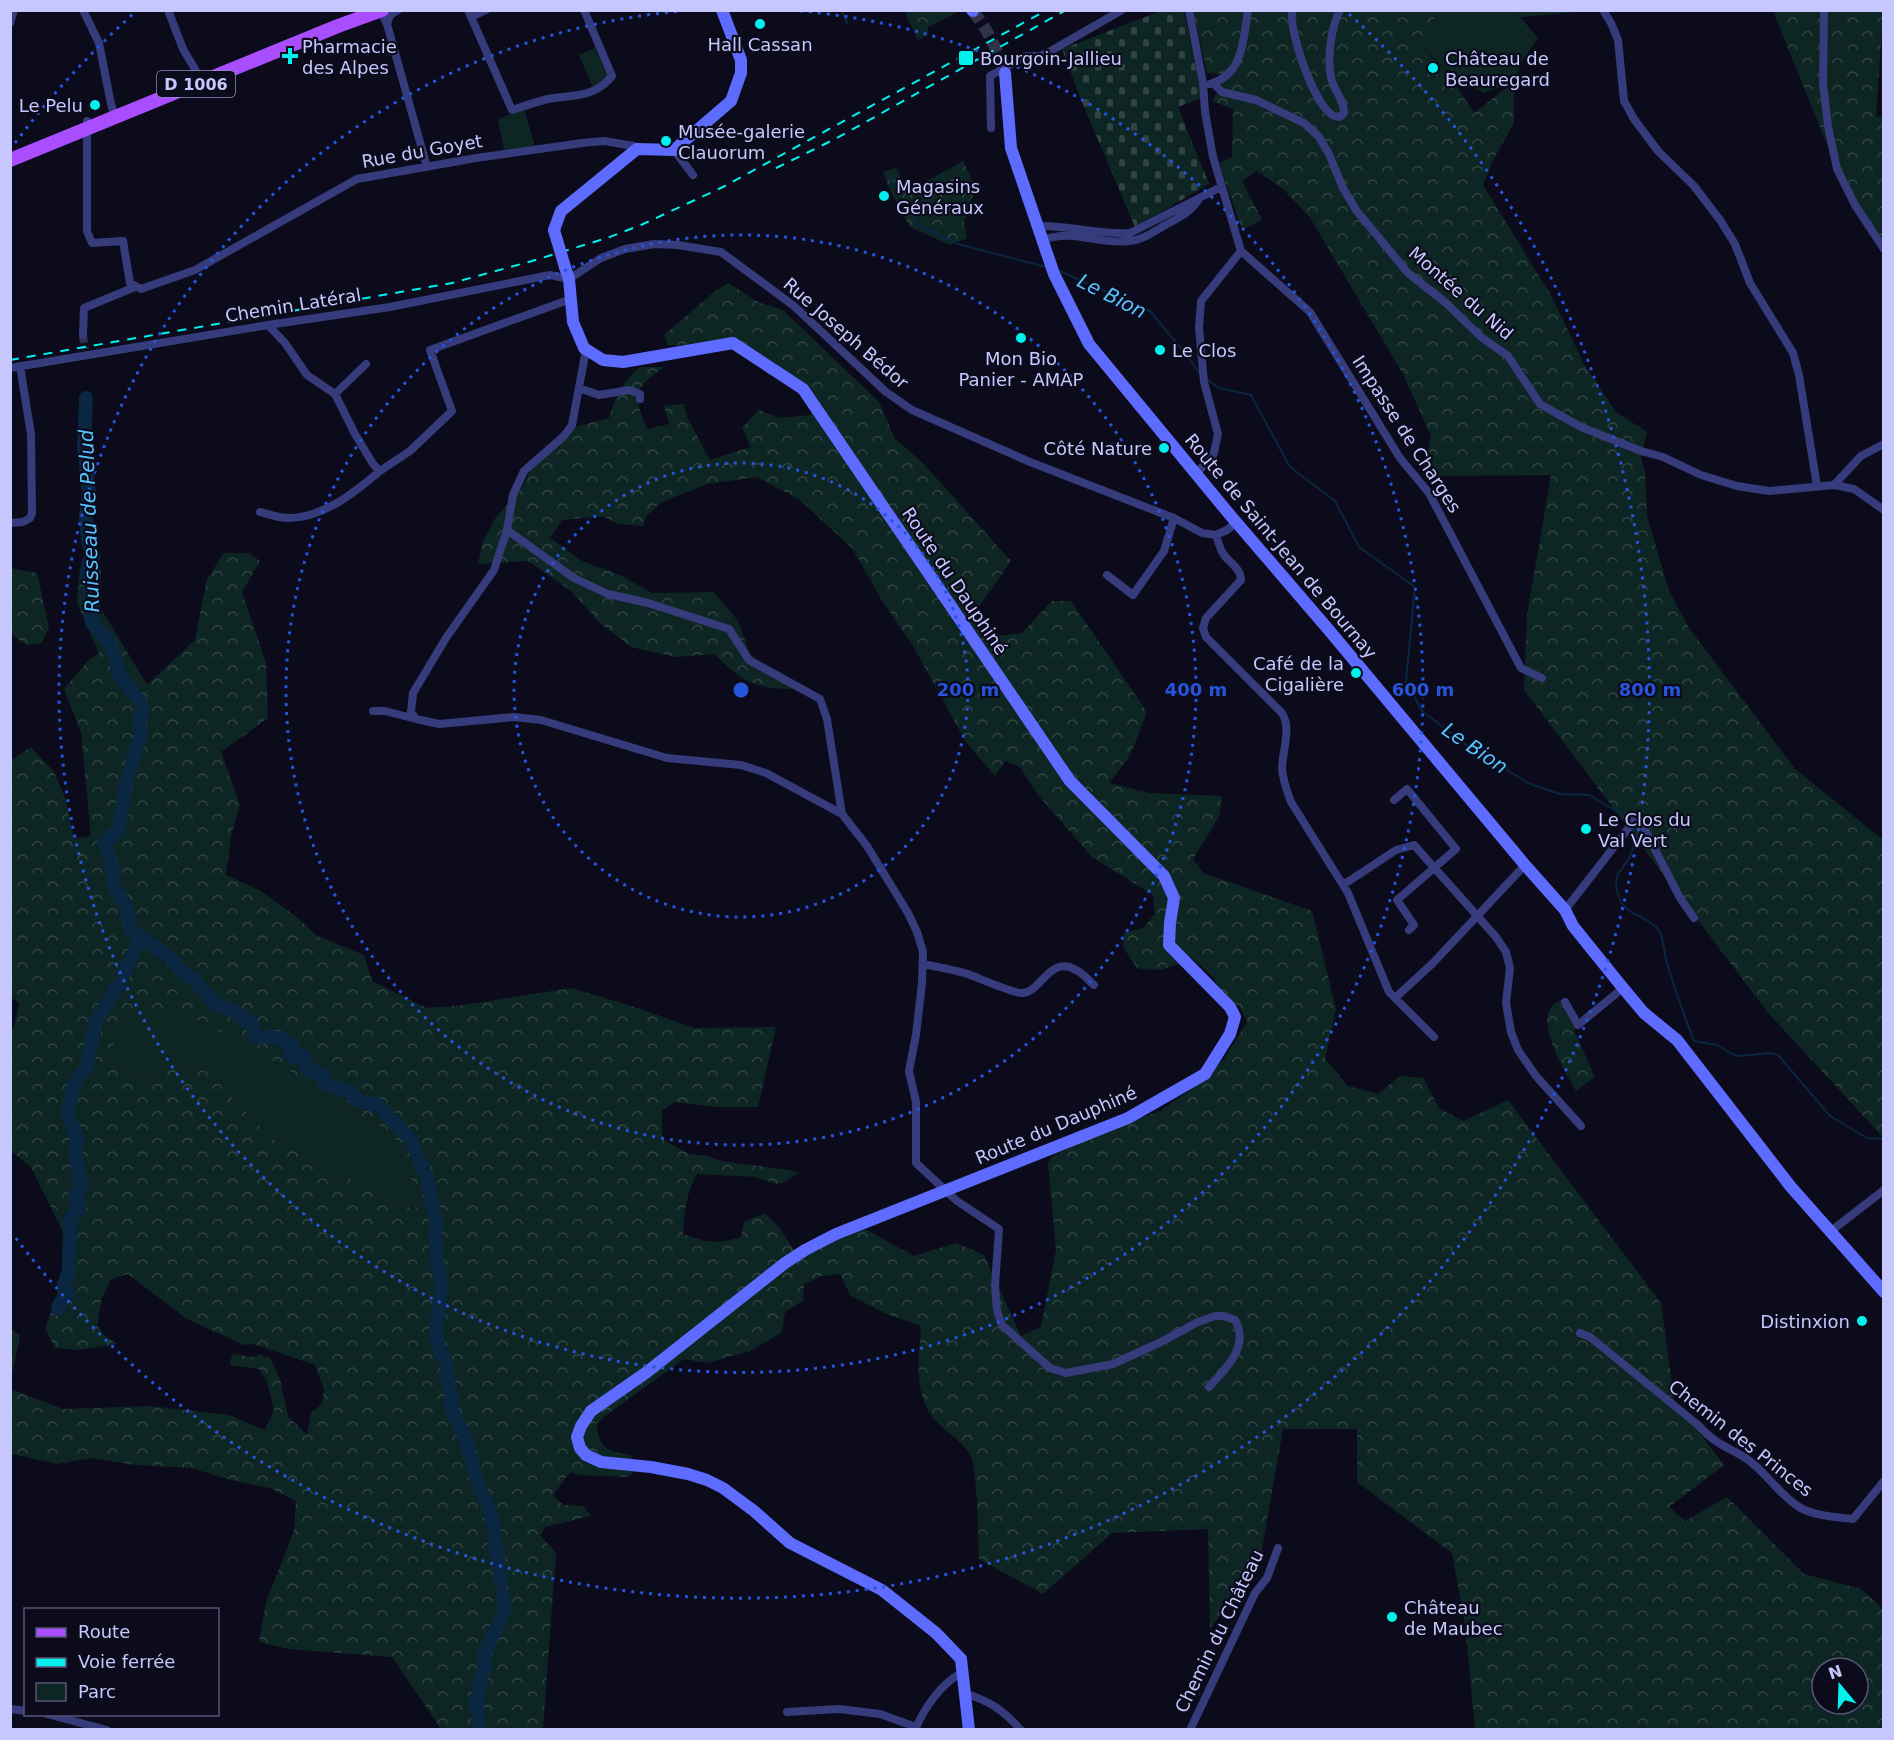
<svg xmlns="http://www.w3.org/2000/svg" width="1894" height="1740" viewBox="0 0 1894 1740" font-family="'DejaVu Sans',sans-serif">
  <defs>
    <pattern id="forest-crowns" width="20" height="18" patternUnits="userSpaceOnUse" patternTransform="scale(1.5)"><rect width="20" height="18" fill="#0e2623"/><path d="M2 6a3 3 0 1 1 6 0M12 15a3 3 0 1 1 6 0" fill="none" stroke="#304444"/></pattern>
    <pattern id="cemetery-stones" width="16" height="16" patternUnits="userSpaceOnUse" patternTransform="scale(1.5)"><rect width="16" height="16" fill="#0e2623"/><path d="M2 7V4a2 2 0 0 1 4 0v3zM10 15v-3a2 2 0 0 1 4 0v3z" fill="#304444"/></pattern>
  </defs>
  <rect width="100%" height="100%" fill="#0c0b1c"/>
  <path fill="#0e2623" d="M1444 10 1515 11 1538 38 1523 60 1514 82 1483 93C1459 78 1437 66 1421 43L1431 21Z
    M595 48 609 80 593 87 579 55Z
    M524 109 535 146 504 150 498 119Z
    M137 1002 162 1011 191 1015 282 1066 346 1107 392 1133 423 1206 406 1208 271 1138 207 1071 170 1066 151 1078 126 1072 110 1058 116 1035Z"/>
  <path fill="url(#forest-crowns)" fill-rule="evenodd" d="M908 11V10L960 11 928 27V35L918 40 906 15Z
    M1193 11H1444L1431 21 1422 43 1431 57 1446 70 1474 113 1514 82V123L1493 160 1483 185 1552 297 1584 364 1616 412 1647 432 1641 458 1645 472 1647 516 1669 591 1689 628 1795 769 1883 840V1137L1769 1014 1524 690 1527 615 1551 475 1423 476 1431 436 1403 374 1309 216 1283 189 1257 171 1242 181 1262 220 1242 230 1219 163 1232 157 1233 109 1212 101 1230 70 1223 74 1207 73Z
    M1515 11H1585L1521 17Z
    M1773 11H1883L1876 118 1883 116V249L1837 169Z
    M963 161 976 188 964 222 967 238 950 245 910 227 888 186 883 172 896 168 908 192Z
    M728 283 760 303 783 310 879 402 895 439 922 462 1011 561 971 618 988 637 1022 633 1052 601H1071L1147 712 1130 756 1109 783 1149 793 1222 796 1219 817 1193 859 1203 873 1312 911 1336 1009 1325 1059 1348 1086 1378 1094 1400 1076 1423 1078 1439 1108 1463 1121 1508 1100 1661 1303 1674 1399 1724 1465 1669 1507 1685 1521 1727 1497 1804 1574 1861 1589 1883 1609V1729H1475L1465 1625 1452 1553 1357 1482V1429H1283L1260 1560 1210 1629 1208 1529 1112 1533 1043 1594 979 1559C978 1538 978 1469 970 1454 963 1443 946 1431 937 1422 912 1396 919 1358 921 1326L884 1313 850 1295 840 1274 822 1276 804 1284 803 1301 785 1312 782 1332 750 1351 707 1363 684 1359 605 1416 596 1425C601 1450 607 1451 631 1455L636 1469 628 1477 580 1475 570 1472 553 1495 563 1505 583 1506 591 1516 545 1527 540 1535 556 1553 543 1729H441L392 1657 288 1649 259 1642 266 1602 294 1531 296 1501 270 1488 231 1480 191 1468 136 1465 91 1458 57 1464 11 1454V1389L63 1409 150 1406 229 1415 265 1430 274 1411 267 1381 259 1369 230 1365 232 1354 252 1357 261 1354 264 1357 269 1356 280 1379 288 1416 307 1435 311 1413 322 1404 324 1389 315 1365 253 1344 244 1345 187 1319 128 1274 111 1279 102 1298 97 1325 104 1335 117 1344 77 1350 55 1348 45 1328 55 1302 64 1263 63 1232 31 1167 11 1151V1029L15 1024 19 1003 11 997V760L31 747 54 772 66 800 74 839 91 836 81 732 64 689 88 661 99 653 77 603 80 567 101 569 100 607 147 685 195 640 207 579 224 553H249L260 561 242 592 266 663 268 718 221 752 240 805 231 836 226 875 259 890 297 917 317 936 364 955 372 981 427 1008 457 1006 571 988 628 1005 695 1028 776 1027 758 1107H715L675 1102 662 1111V1139L689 1154 707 1156 720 1161 788 1170 799 1173 782 1183 776 1184 756 1177 697 1174C686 1193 684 1213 683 1234 706 1242 717 1245 741 1237L744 1222 765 1213 778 1226 794 1250 852 1222 914 1256 956 1243 984 1255 1021 1336 1041 1327 1056 1250 1048 1163 1052 1156 1115 1127 1160 1111 1201 1083 1224 1059 1247 1022 1240 1007 1226 998 1213 977 1191 957C1170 969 1160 972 1137 968L1123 947 1124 933 1143 928 1155 914 1153 895 1092 857 1038 795 1020 767 1005 761 995 776 966 742 912 644 884 604 852 548 800 500 757 477 707 484 662 502 646 516 643 526 618 524 603 516 562 520 550 538 582 561 622 576 652 593 714 592 738 621 750 654 792 689C751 688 743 681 714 654L676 657 631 647 600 623 570 590 528 561 478 564 483 541 496 517 522 488 531 469 575 427 609 418C614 398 624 380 640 367H664C634 389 632 393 647 429L669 424 664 406 684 404 687 417 710 460 751 447 742 428 759 410 780 418 811 415 815 397 728 340 692 346 668 345 664 335 714 292ZM137 1002 162 1011 191 1016 282 1066 346 1107 392 1133 423 1206 406 1208 271 1138 207 1071 170 1066 151 1078 126 1072 110 1058 116 1035ZM1822 1668H1858V1704H1822Z
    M10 568 37 573 49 627 42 643 26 645 11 634Z
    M1561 1000 1577 1028 1574 1030 1595 1077 1576 1091C1566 1072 1527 1013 1561 1000Z
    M11 1329 20 1335 11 1381Z"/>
  <path fill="url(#cemetery-stones)" d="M1161 11H1184L1202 98 1178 107 1209 184 1135 227 1081 100 1062 49Z"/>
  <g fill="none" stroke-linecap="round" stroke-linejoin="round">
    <path stroke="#0b2640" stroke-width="2" d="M841 10 847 23
      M891 178 916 224 958 244 1046 267
      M1057 270 1150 311 1184 352 1201 375
      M1208 380 1219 388 1251 395 1290 467 1335 501 1359 547 1415 587 1406 681 1422 711 1469 747 1530 784 1560 794 1589 795 1628 818
      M1633 829C1635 841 1634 849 1628 860 1623 868 1616 873 1616 884 1619 920 1648 912 1660 932 1664 941 1664 954 1667 963 1675 990 1684 1015 1694 1041L1717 1045 1732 1054 1740 1056 1770 1053 1778 1055 1830 1116 1867 1138 1884 1139"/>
    <path stroke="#0b2640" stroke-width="14" d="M86 398 84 447 89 492 86 517 88 541 93 557 89 562 87 574 90 581V604L92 623 110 644 114 653 119 674 142 704V711L139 721 141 733 126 783 119 830 104 843 112 864 114 887 127 908 131 931 169 957 182 972 193 978 214 1003 239 1014 246 1021H251L255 1035 259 1038C269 1034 285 1039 292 1046L290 1054 293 1057 304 1056 308 1071 314 1073 318 1072 322 1075C324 1089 339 1087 351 1092 357 1104 366 1103 378 1105L410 1139 427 1177 437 1226 435 1232 438 1270 442 1287 436 1328 438 1346 447 1364 448 1383 452 1395 450 1407 464 1434 480 1490 488 1505 493 1524 501 1582
      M123 975 138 944 145 940
      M58 1309 60 1303 69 1293 64 1285 69 1270 70 1220 79 1208 75 1194 81 1188 76 1154 77 1139 68 1115 69 1105 76 1080 87 1066 95 1023 118 985
      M480 1730C476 1720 480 1710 475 1701L479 1697 480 1680 486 1666 483 1657 504 1612 503 1595"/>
    <path stroke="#313149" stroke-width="8" stroke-dasharray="8 4" stroke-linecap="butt" d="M83 335 85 349"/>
    <path stroke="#313149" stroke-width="12" stroke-dasharray="12 6" stroke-linecap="butt" d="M973 11C987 29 998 50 1005 73"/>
    <path stroke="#363b7c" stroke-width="8" d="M83 10 99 43 111 104 115 117
      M168 10 183 49 202 81
      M384 10 382 14 387 24 427 167
      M468 10 512 110C524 106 536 102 548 99 572 95 595 98 612 76L584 10
      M1189 10 1203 83 1205 112 1213 157 1241 251
      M1292 10C1289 32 1313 101 1331 114 1334 117 1336 116 1340 117L1344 113C1344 100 1336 93 1332 81 1326 63 1331 27 1340 10
      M1603 10 1611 23 1618 40 1624 101 1634 119 1658 151 1694 186 1720 220 1735 244 1750 283 1793 353 1799 375 1817 486
      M1824 10 1823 83 1828 126 1837 169 1855 205 1884 249
      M471 17 486 10
      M10 23 14 10
      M387 24 390 15 398 10
      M1213 83 1222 92 1256 100 1304 123 1319 137 1329 154 1343 188 1356 210 1408 273 1446 303 1481 337 1508 356 1540 404 1581 427 1641 451 1663 457 1701 475 1737 486 1769 491 1834 485 1854 489 1884 510
      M1210 84C1244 74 1243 40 1248 10
      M87 121V231L92 243 123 241 130 283 141 289 195 270 357 179 476 158 582 143 604 141 634 146 637 149
      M991 128 990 76 1026 56H1040L1049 52 1122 10
      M674 150 693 175
      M1037 226C1069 225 1099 235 1130 233L1221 187
      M1042 240C1075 228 1097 245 1129 241 1143 240 1155 231 1167 224 1180 217 1191 212 1199 199
      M1241 251 1310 312 1400 458 1429 493 1521 668 1542 678
      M268 325 285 343 307 375 335 394 355 434 373 464 380 471 410 451 452 411 430 350 571 299
      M83 335 84 308 135 287
      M584 348 585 355 572 425 564 436 524 471 513 495 507 530 494 570 446 638 413 693 411 712 416 719 439 724 514 717 541 720 667 758 741 765 766 773 842 814 867 846 908 913 917 932 923 952 922 983 916 1035 909 1071 916 1102V1163L957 1201 999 1229 995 1286 997 1311 1002 1325 1050 1368 1066 1373 1113 1364 1161 1342 1198 1322 1215 1316H1224L1235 1320C1250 1347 1226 1368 1209 1387
      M10 368 268 325 390 307 550 275 569 279 601 258 625 249 654 244 678 245 721 252 794 306 886 392 912 410 1030 462 1174 518 1202 533 1216 535 1227 530 1236 523
      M579 388 599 395 629 390 640 394V399
      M335 394 366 364
      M1196 473 1213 457 1218 434 1204 382 1199 328 1201 301 1241 251
      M1834 485 1861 456 1884 444
      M260 512C269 514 279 518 288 518 323 518 354 493 380 471
      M10 523 23 522 30 518 32 513 31 434 20 366
      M507 530 574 578 608 594 648 603 729 629 749 660 820 699 827 719 842 814
      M1216 535C1218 542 1220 549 1224 555 1230 563 1241 569 1241 580L1206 618 1203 628 1206 637 1282 713C1292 729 1282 751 1282 769 1283 781 1287 791 1291 802L1348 893 1389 992 1434 1037
      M1107 575 1133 595 1164 551 1174 518
      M373 711H385L416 719
      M1394 800 1407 789 1456 849 1397 900 1414 925 1409 930
      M1343 885 1396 850 1414 845 1496 937 1506 952 1510 968 1506 1003 1511 1032 1518 1050 1536 1076 1581 1126
      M1565 910 1638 816 1680 898 1694 918
      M923 964C938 967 954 970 968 974 981 979 1010 992 1021 993 1040 995 1049 954 1076 970 1083 973 1088 980 1094 985
      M1395 998 1433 963 1525 865
      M1565 1002 1578 1025 1623 988
      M1831 1231 1884 1190
      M1580 1333 1590 1337 1698 1425C1714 1443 1725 1446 1744 1457 1765 1470 1778 1494 1799 1507 1814 1516 1836 1517 1853 1519L1884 1481
      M964 1693C990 1701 1003 1710 1021 1730
      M10 1709 26 1711
      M787 1712 839 1709 880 1714 916 1727
      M47 1714 107 1730
      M915 1730C924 1708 941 1684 961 1673
      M1190 1730 1255 1593 1267 1578 1278 1548"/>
    <path stroke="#5e6bff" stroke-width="12" d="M972 10 973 11
      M1005 73 1011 148 1054 274 1089 344 1230 515 1328 629 1525 865 1565 910 1573 926 1623 988 1644 1013 1677 1040 1791 1187 1884 1292
      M554 230 561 211 637 149 674 150 731 101 741 73V60L722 10
      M565 267 569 279 573 322 584 348 603 360 623 362 733 343 803 389 1070 781 1164 876 1174 898 1170 923 1169 945 1230 1007 1235 1017 1230 1034 1205 1074 1128 1118 836 1234 805 1250 785 1263 647 1372 591 1411 581 1426 577 1437 580 1448 586 1455 601 1462 651 1467 688 1474 707 1480 723 1488 754 1511 790 1543 882 1590 936 1633 961 1659 969 1730"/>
    <path stroke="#a94eff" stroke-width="14" d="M10 160 338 26 382 10"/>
    <path stroke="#00f2ef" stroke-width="2" stroke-dasharray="9 8" stroke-linecap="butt" d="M776 168 837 138 1066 10
      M10 360 452 283 532 261 607 238 641 225 723 187 1047 10"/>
    <path stroke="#5e6bff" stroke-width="12" d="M554 230 565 267"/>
  </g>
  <g fill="none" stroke="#2654da" stroke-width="3" stroke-dasharray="3 6">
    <circle cx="741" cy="690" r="227"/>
    <circle cx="741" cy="690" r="455"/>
    <path d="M800 11A682 682 0 1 1 682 11"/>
    <path d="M15 143A909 909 0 0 1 133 14M1349 14A909 909 0 1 1 15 1237"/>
  </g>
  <g fill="#00f2ef" stroke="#0c0b1c" stroke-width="2">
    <circle cx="760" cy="24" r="6"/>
    <path d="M287 47h6v6h6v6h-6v6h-6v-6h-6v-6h6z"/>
    <rect x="958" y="50" width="16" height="16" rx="3"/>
    <circle cx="1433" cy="68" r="6"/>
    <circle cx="95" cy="105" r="6"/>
    <circle cx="666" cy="141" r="6"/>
    <circle cx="884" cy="196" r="6"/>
    <circle cx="1021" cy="338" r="6"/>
    <circle cx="1160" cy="350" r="6"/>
    <circle cx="1164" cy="448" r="6"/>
    <circle cx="1356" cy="673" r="6"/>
    <circle cx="1586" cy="829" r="6"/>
    <circle cx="1862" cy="1321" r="6"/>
    <circle cx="1392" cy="1617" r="6"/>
  </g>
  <g text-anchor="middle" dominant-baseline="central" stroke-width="4.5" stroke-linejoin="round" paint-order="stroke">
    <rect fill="#0c0b1c" stroke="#8f8fbb" stroke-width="1.5" x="157" y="71" width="78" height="26" rx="4.5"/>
    <g font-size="16" font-weight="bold" fill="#c7c7ff">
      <text x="196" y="84">D 1006</text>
    </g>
    <g font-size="18" fill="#c7c7ff" stroke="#0c0b1c" text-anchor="start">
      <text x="760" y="44" text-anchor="middle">Hall Cassan</text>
      <text x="302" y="46">Pharmacie<tspan x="302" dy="21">des Alpes</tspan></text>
      <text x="980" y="58">Bourgoin-Jallieu</text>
      <text x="1445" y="58">Château de<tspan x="1445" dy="21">Beauregard</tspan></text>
      <text x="83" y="105" text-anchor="end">Le Pelu</text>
      <text x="678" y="131">Musée-galerie<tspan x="678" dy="21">Clauorum</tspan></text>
      <text x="896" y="186">Magasins<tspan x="896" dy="21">Généraux</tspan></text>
      <text x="1172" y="350">Le Clos</text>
      <text x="1021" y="358" text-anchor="middle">Mon Bio<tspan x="1021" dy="21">Panier - AMAP</tspan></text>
      <text x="1152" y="448" text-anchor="end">Côté Nature</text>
      <text x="1344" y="663" text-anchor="end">Café de la<tspan x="1344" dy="21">Cigalière</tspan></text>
      <text x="1598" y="819">Le Clos du<tspan x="1598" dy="21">Val Vert</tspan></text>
      <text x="1850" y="1321" text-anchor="end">Distinxion</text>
      <text x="1404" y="1607">Château<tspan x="1404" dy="21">de Maubec</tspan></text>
    </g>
    <g font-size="18" fill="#c7c7ff" stroke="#0c0b1c">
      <text transform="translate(422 151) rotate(-10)">Rue du Goyet</text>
      <text transform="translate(1461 293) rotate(41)">Montée du Nid</text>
      <text transform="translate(293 305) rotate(-9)">Chemin Latéral</text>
      <text transform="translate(846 333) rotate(41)">Rue Joseph Bédor</text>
      <text transform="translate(1407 434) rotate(57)">Impasse de Charges</text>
      <text transform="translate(1281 546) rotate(50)">Route de Saint-Jean de Bournay</text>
      <text transform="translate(955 581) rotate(56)">Route du Dauphiné</text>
      <text transform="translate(1056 1125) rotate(-23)">Route du Dauphiné</text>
      <text transform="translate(1741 1438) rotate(38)">Chemin des Princes</text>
      <text transform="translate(1219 1631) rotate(-64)">Chemin du Château</text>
    </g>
    <g font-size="20" font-style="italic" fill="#55c3ff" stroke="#0c0b1c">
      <text transform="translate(1112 296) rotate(27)">Le Bion</text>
      <text transform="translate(89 521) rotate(-92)">Ruisseau de Pelud</text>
      <text transform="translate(1475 748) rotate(34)">Le Bion</text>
    </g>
  </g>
  <circle cx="741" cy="690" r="9" fill="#2654da" stroke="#0c0b1c" stroke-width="3"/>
  <g font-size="18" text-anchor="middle" font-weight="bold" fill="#2654da" stroke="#0c0b1c" stroke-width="4.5" stroke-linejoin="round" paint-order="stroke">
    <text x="968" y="696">200 m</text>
    <text x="1196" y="696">400 m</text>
    <text x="1423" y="696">600 m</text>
    <text x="1650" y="696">800 m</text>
  </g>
  <rect width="1894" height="1740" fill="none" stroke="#c7c7ff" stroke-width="24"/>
  <rect x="24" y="1608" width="195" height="108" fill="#0c0b1c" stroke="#575677" stroke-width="1.5"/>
  <rect x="36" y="1628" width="30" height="9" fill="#a94eff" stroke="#575677" stroke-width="1.5"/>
  <text x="78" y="1638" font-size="18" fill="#c7c7ff">Route</text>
  <rect x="36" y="1658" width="30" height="9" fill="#00f2ef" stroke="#575677" stroke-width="1.5"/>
  <text x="78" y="1668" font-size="18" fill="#c7c7ff">Voie ferrée</text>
  <rect x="36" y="1683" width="30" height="18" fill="#0e2623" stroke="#575677" stroke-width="1.5"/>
  <text x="78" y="1698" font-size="18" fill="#c7c7ff">Parc</text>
  <g transform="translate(1840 1686) rotate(341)"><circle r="28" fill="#0c0b1c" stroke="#575677" stroke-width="1.5"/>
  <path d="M0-4.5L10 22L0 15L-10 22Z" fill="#00f2ef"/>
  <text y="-9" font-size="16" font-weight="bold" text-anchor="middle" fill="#c7c7ff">N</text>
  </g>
</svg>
